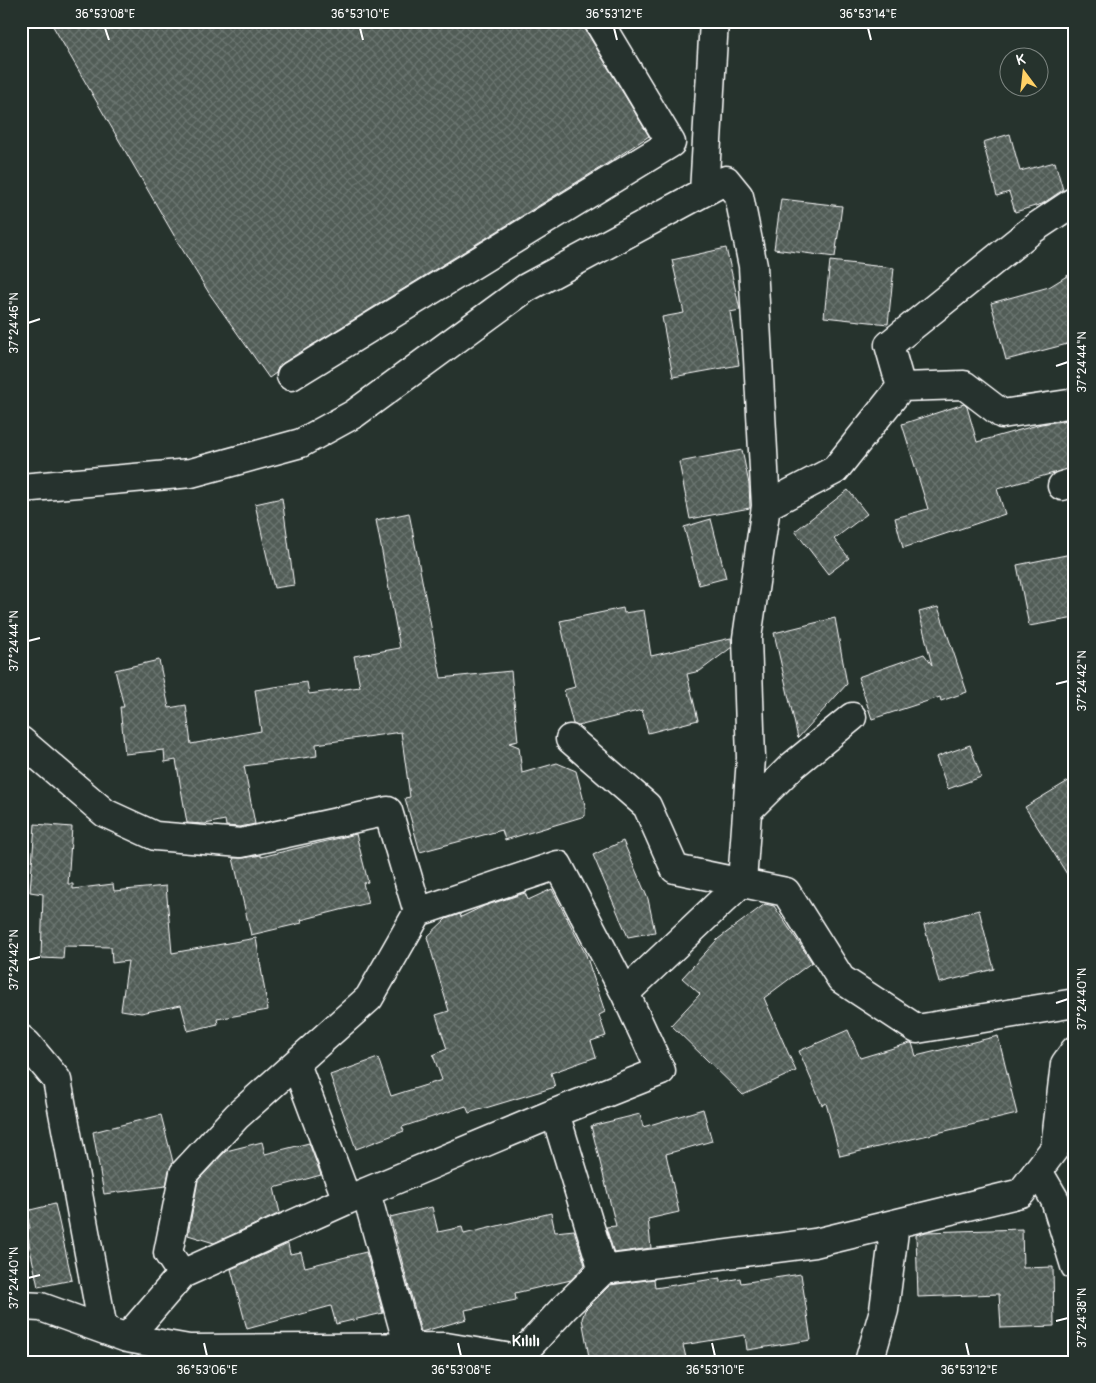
<svg xmlns="http://www.w3.org/2000/svg" width="1096" height="1383" viewBox="0 0 1096 1383" font-family="Pangolin,sans-serif">
  <defs>
    <pattern id="building-cross-hatch" width="8" height="8" patternUnits="userSpaceOnUse" patternTransform="scale(1.25)"><rect width="8" height="8" fill="#515c57"/><path d="M0 0l8 8M0 8l8-8" fill="none" stroke="#6b7470"/></pattern>
  </defs>
  <rect width="100%" height="100%" fill="#26332d"/>
  <filter id="ink" filterUnits="userSpaceOnUse"><feTurbulence type="fractalNoise" baseFrequency=".02" numOctaves="2"/><feDisplacementMap in="SourceGraphic" scale="10" xChannelSelector="R" yChannelSelector="G"/><feConvolveMatrix kernelMatrix="1 2 1 2 8 2 1 2 1" color-interpolation-filters="sRGB"/></filter>
  <g filter="url(#ink)">
    <path fill="url(#building-cross-hatch)" stroke="#fff" d="M50 21H582L585 29 649 136 608 163 283 363 278 368 276 373 269 378 209 293 179 244Z
      M1010 134 1020 171 1055 162 1063 190 1042 204 1015 212 1009 192 997 196 983 142Z
      M781 199 842 206 835 257 774 249Z
      M726 248 740 310 730 312 739 365 673 377 662 317 684 313 672 260Z
      M830 261 894 268 888 324 824 317Z
      M1075 271V342L1006 360 991 303 1049 287Z
      M964 404 967 407 977 442 1041 424 1069 420 1075 442V467L997 489 1005 514 903 548 895 518 928 509 902 424Z
      M742 450 749 484 750 508 690 519 679 462Z
      M848 490 867 514 834 539 849 558 828 574 795 531Z
      M282 498 294 585 274 588 255 504Z
      M409 513 441 678 511 671 518 741 509 743 519 747 522 773 557 763 576 771 585 805V816L505 840 502 830 420 852 405 798 410 797 401 732 316 744 317 756 244 766 255 824 240 827 226 826 225 820 205 824 187 823 176 760 165 762 164 750 125 754 120 707H124L115 670 159 660 169 708 186 705 191 744 261 731 255 690 307 682 309 694 360 687 354 656 400 648 376 520Z
      M711 519 726 578 699 585 684 527Z
      M1071 554 1075 572V618L1029 626 1017 565Z
      M938 607 967 692 941 701 940 697 872 719 858 677 924 654 932 665 919 612Z
      M623 608 624 613 644 610 651 656 731 638 732 647 700 671 687 674 698 720 648 733 642 710 578 726 573 724 564 690 575 687 560 621Z
      M835 618 847 684 798 738 774 633Z
      M970 745 981 777 948 789 936 757Z
      M1075 777V887L1025 807Z
      M35 824 72 827 68 884H73V889L113 884 114 891 166 886 172 953 256 938 268 1010 217 1019 218 1024 188 1031 181 1005 141 1013 121 1010 128 961 112 963 111 947 64 946 63 959 41 958 43 894 30 892Z
      M356 834 368 882 363 883 368 903 301 920 302 923 251 935 233 858H244L261 855V857Z
      M623 841 648 899 655 932 628 937 593 855Z
      M552 889 586 955 605 1012 599 1015 606 1036 591 1041 596 1057 551 1073 555 1087 469 1113 466 1106 402 1127 404 1131 356 1149 330 1075 378 1058 391 1096 442 1080 433 1055 447 1049 436 1015 449 1011 427 937 446 919 460 914 461 917 484 906 525 893 528 900Z
      M765 904 774 906 812 962 764 998 796 1071 743 1095 671 1025 700 994 682 978 718 939Z
      M979 910 994 969 939 983 924 925Z
      M848 1030 860 1058 910 1043H912L916 1056 998 1036 1017 1114 840 1156 826 1103 822 1105 799 1051Z
      M703 1109 712 1141 666 1154 679 1212 648 1219 651 1248 614 1253 606 1227 616 1226 591 1126 640 1114 643 1127Z
      M161 1115 173 1162 169 1170 166 1186 104 1194 93 1132Z
      M262 1142 265 1154 309 1143 321 1175 274 1188 280 1213 214 1243 188 1235 198 1180 226 1151Z
      M55 1204 72 1280 38 1287 26 1229 30 1228 26 1211Z
      M432 1207 438 1232 462 1227 464 1234 551 1213 555 1232 574 1230 585 1265 571 1280 515 1293 516 1300 465 1310 467 1319 421 1332 390 1217Z
      M1022 1229 1023 1268 1053 1267 1054 1326 1001 1328 999 1294 918 1297 916 1235 926 1232Z
      M288 1244 290 1254 301 1252 305 1267 366 1252 383 1313 336 1324 331 1306 247 1329 231 1269Z
      M801 1274 811 1340 747 1350 745 1335 683 1345 687 1362H590L582 1319 585 1310 610 1285 654 1279 655 1288 720 1278V1282L740 1278 741 1283Z"/>
    <g fill="none" stroke-linecap="round" stroke-linejoin="round">
      <g stroke="#fff" stroke-width="31">
        <path id="minor" d="M704 192 714 21
          M291 376 671 143 598 21
          M901 387 889 345 1033 229 1075 201
          M901 387 964 385 1002 414 1075 403
          M1062 486 1075 482
          M21 488 191 473 301 443 354 414 526 288 726 180 739 196 753 266 766 506 747 638 751 758 742 882 625 993
          M766 506 835 470 901 387
          M570 739 647 806 675 869 786 892 841 979 917 1029 1075 1003
          M21 741 105 813 155 836 241 843 388 811 418 912
          M747 811 791 767 852 717
          M21 1039 27 1044 57 1080 103 1329
          M555 1113 603 1270
          M1038 1171 1055 1200 1075 1266
          M366 1192 409 1348
          M182 1274 168 1253 184 1173 237 1116 369 998 418 912 558 865 625 993 661 1071 555 1113 347 1200 296 1064
          M21 1306 41 1307 127 1338 189 1349 446 1347 517 1359 519 1362
          M127 1338 182 1274 347 1200
          M517 1359 564 1308 603 1270 815 1243 1021 1193 1055 1148 1065 1064 1075 1050
          M869 1362 884 1310 895 1224"/>
      </g>
      <use href="#minor" stroke="#26332d" stroke-width="28"/>
    </g>
  </g>
  <path fill="none" stroke="#fff" stroke-width="2" d="M105 28 109 40M360 28 363 40M614 28 617 40M868 28 871 40M28 323 40 319M1056 366 1068 362M28 641 40 638M1056 684 1068 681M28 960 40 957M1056 1003 1068 999M28 1278 40 1275M1056 1321 1068 1318M204 1343 207 1356M458 1343 461 1356M712 1343 715 1356M966 1343 969 1356"/>
  <g text-anchor="middle" dominant-baseline="central" stroke-width="4" stroke-linejoin="round" paint-order="stroke">
    <g font-size="15" font-weight="bold" fill="#fff" stroke="#26332d">
      <text x="526" y="1341">Kılılı</text>
    </g>
  </g>
  <rect width="1096" height="1383" fill="none" stroke="#26332d" stroke-width="55"/>
  <g transform="translate(1024 72) rotate(345)"><circle r="24" fill="#26332d" stroke="#7d8581"/>
  <path d="M0-4L9 19L0 12L-9 19Z" fill="#ffd166"/>
  <text y="-8" font-size="14" font-weight="bold" text-anchor="middle" fill="#ffffff">K</text>
  </g>
  <rect x="28" y="28" width="1040" height="1328" fill="none" stroke="#fff" stroke-width="2"/>
  <g font-size="12" text-anchor="middle" fill="#fff">
    <text x="105" y="18">36°53'08"E</text>
    <text x="360" y="18">36°53'10"E</text>
    <text x="614" y="18">36°53'12"E</text>
    <text x="868" y="18">36°53'14"E</text>
    <text transform="translate(14 323) rotate(-90)" y="4">37°24'46"N</text>
    <text transform="translate(1082 362) rotate(-90)" y="4">37°24'44"N</text>
    <text transform="translate(14 641) rotate(-90)" y="4">37°24'44"N</text>
    <text transform="translate(1082 681) rotate(-90)" y="4">37°24'42"N</text>
    <text transform="translate(14 960) rotate(-90)" y="4">37°24'42"N</text>
    <text transform="translate(1082 999) rotate(-90)" y="4">37°24'40"N</text>
    <text transform="translate(14 1278) rotate(-90)" y="4">37°24'40"N</text>
    <text transform="translate(1082 1318) rotate(-90)" y="4">37°24'38"N</text>
    <text x="207" y="1374">36°53'06"E</text>
    <text x="461" y="1374">36°53'08"E</text>
    <text x="715" y="1374">36°53'10"E</text>
    <text x="969" y="1374">36°53'12"E</text>
  </g>
</svg>
